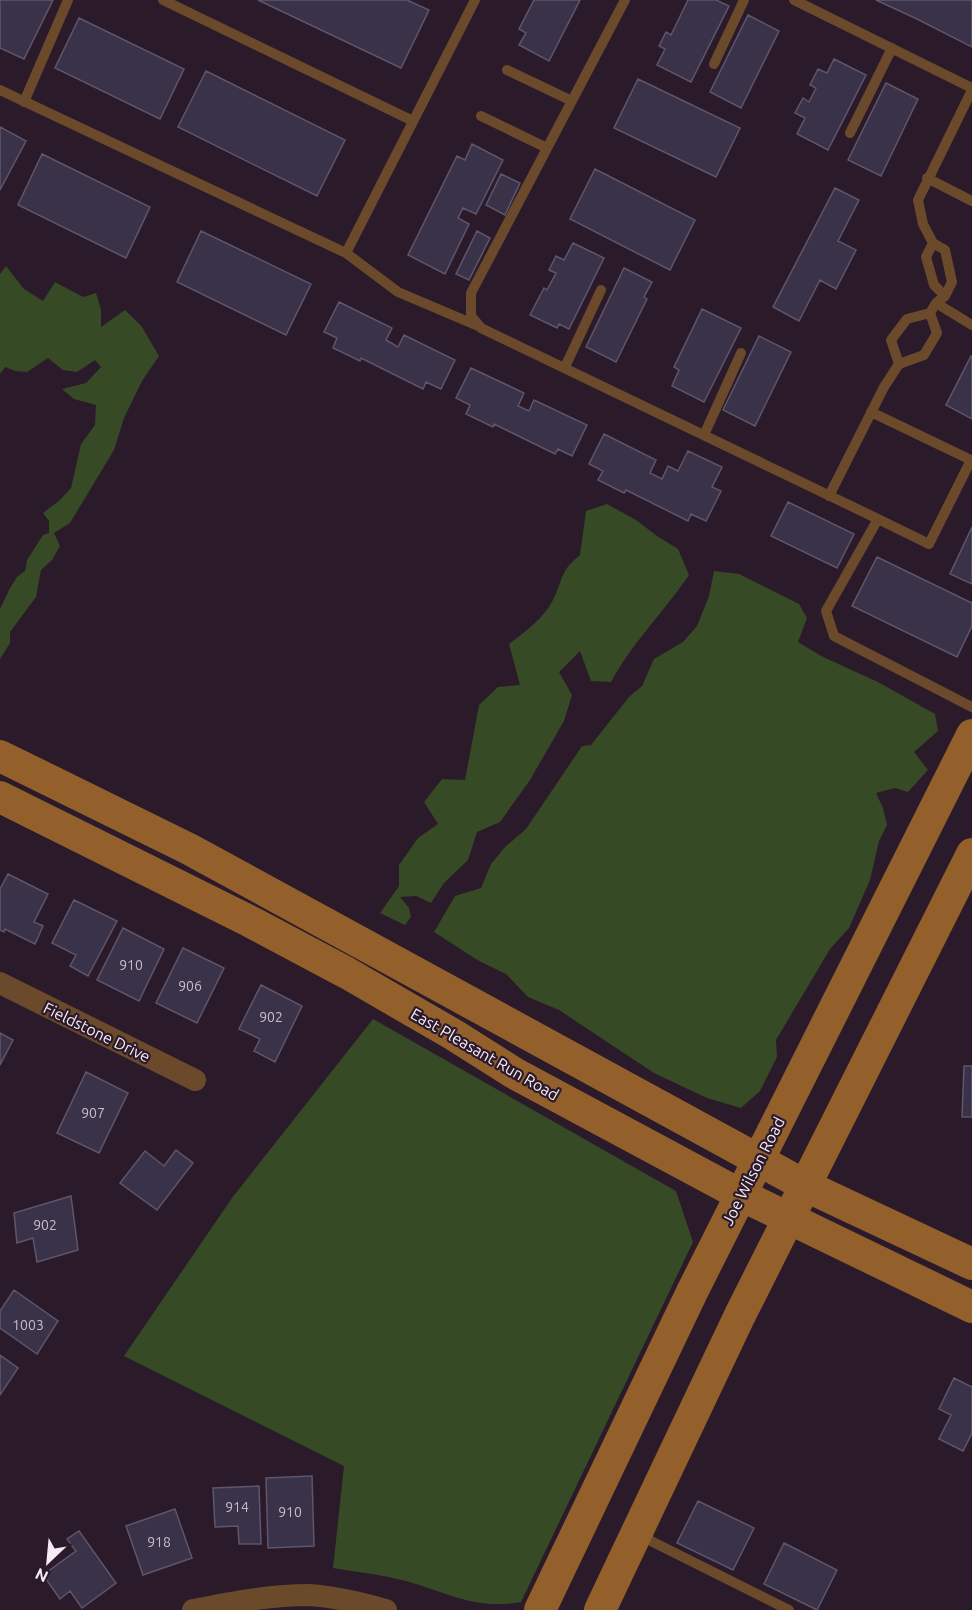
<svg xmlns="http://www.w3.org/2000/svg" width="972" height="1610" viewBox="0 0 972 1610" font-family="Ubuntu,sans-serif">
  <rect width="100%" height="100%" fill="#2b1a2a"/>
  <path fill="#364a26" d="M6 266 24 289 43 301 55 282 83 297 96 293 101 310V327L125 310 142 327 159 356 142 381 124 418 114 450 70 523 54 533 60 546 52 560 41 570 36 597 10 632V643L0 659V609L10 588 17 577 25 571 27 560 43 535 49 533V521L43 513 60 500 71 488 81 444 95 425 96 405 74 399 62 389 86 383 101 367 95 360 77 372 63 370 48 358 27 372 15 371 5 367 0 374V274Z
    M607 504 636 520 657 536 678 549 689 575C664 612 632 643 611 682L591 681 580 651 559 672 572 695 564 721 530 780 500 822 477 832 468 860 444 883 431 903 416 896 400 897 409 908 411 917 405 925 380 913 399 886V865L418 838 438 824 424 802 442 779 465 780 479 705 498 687 520 685 509 644C525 632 544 618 553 600 564 578 559 572 580 555L586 511Z
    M714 571 739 574 799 604 807 618 798 642 823 657 878 682 935 714 938 731 914 752 928 770 908 792 895 788 876 793 883 808 887 825 879 841 870 880 849 928 830 949 776 1040 777 1057 760 1091 741 1108 707 1098 654 1073 559 1010 528 997 506 974 479 961 434 932 455 896 481 888 491 864 505 847 526 829 582 746 591 745 629 697 642 686 654 659 683 642 697 626 709 596Z
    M373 1019 676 1191 693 1242 521 1602C474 1610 449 1593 406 1581 383 1575 357 1572 333 1568L344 1466 124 1356 232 1198Z"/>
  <path fill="#3a3248" stroke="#5e566d" stroke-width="1.5" d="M0 0H53L24 59 0 48Z
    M258 0H407L429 10 401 68Z
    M534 0H580L549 61 519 45 526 33 519 29Z
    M688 0H716L729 6 691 82 657 65 665 49 659 46 666 32 671 35Z
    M876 0H972V47L917 19Z
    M748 15 779 31 741 108 710 92Z
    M79 18 184 69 160 119 55 68Z
    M834 59 866 75 828 150 797 134 805 118 795 113 803 98 809 102 816 88 810 85 818 69 827 73Z
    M206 71 345 140 317 196 178 127Z
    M638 79 740 128 716 177 614 128Z
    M886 83 918 99 881 176 848 160Z
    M0 127 26 141 0 190Z
    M472 144 503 160 476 214 463 208 458 218 469 224 445 274 408 255 457 156 465 160Z
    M42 154 150 207 126 258 18 205Z
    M595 169 695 220 670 270 570 219Z
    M501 174 520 183 505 215 486 205Z
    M835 188 859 200 838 241 856 250 836 289 820 280 799 321 773 307Z
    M201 231 311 284 286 335 177 282Z
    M477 231 490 238 469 280 456 274Z
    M573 243 604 258 569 329 559 324 557 328 530 315 544 288 547 290 556 273 549 270 556 256 564 260Z
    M624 268 652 282 644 297 647 299 616 362 586 347Z
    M339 302 392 328 386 340 398 347 404 335 455 360 441 389 426 382 423 389 361 358 360 361 333 348 337 338 324 332Z
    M702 309 741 328 704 402 672 386 679 370 674 367Z
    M759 336 791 352 755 426 723 410Z
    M971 356 972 357V419L946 405Z
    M471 368 524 393 518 406 529 411 534 400 587 425 572 456 558 449 555 454 494 424 493 427 466 414 470 405 456 398Z
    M604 434 656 460 650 473 662 479 668 466 678 471 688 451 722 467 712 487 721 491 706 521 691 514 688 521 626 490 624 493 598 480 603 471 589 464Z
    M788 502 854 534 837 568 771 536Z
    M972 527V584L950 574Z
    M877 557 972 603V626L957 657 852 606Z
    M8 874 48 894 34 922 43 926 35 944 5 929 4 932 0 930V889Z
    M74 900 117 921 88 976 70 966 76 955 52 943Z
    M123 928 164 949 139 1001 97 980Z
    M183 948 224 968 197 1023 156 1003Z
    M261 985 302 1006 275 1062 254 1051 260 1039 239 1029Z
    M0 1033 13 1040 0 1065Z
    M964 1066H972V1117H962Z
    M86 1072 128 1093 99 1153 57 1133Z
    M176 1150 193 1163 157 1210 120 1183 145 1151 164 1166Z
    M71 1196 78 1250 37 1262 33 1238 17 1243 14 1213Z
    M14 1290 58 1321 37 1354 0 1328V1311Z
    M0 1355 18 1368 0 1395Z
    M954 1378 972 1387V1433L963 1451 939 1439 951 1415 939 1409Z
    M312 1476 314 1546 268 1548 266 1478Z
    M259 1486 261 1544H239L238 1526 215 1527 213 1488Z
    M698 1501 754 1528 733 1570 677 1543Z
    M175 1509 192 1558 143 1575 126 1526Z
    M79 1531 116 1583 82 1608 70 1591 60 1599 43 1575 76 1551 67 1539Z
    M784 1543 837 1570 817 1610 764 1584Z"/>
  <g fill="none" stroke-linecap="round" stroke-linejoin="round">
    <path stroke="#6a4a2b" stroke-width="10" d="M163 0 413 121
      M625 0 471 293V316L481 328 878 519 826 611 834 636 972 707
      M794 0 972 88
      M714 64 744 0
      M507 70 572 101
      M0 90 346 253 398 292 478 326
      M24 102 68 0
      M481 116 547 148
      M850 133 892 48
      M927 178 972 201
      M933 243 926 257 934 285 945 296
      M346 253 475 0
      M936 303 972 325
      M899 364 891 340 907 319 930 313
      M565 367 601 290
      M871 412 971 460 929 544 878 519
      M704 435 741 353
      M829 496 884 387 899 364 924 355 937 333 930 313 936 303 945 296 952 282 945 250 933 243 923 224 918 200 972 90
      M639 1535 789 1610"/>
    <path stroke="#6a4a2b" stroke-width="22" d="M0 983 195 1080
      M193 1610C231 1603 269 1595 308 1595 334 1596 361 1603 386 1610"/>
    <path stroke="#93602c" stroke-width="32" d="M0 756 189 849 806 1186 972 1264
      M0 797 251 922 347 973 454 1035 514 1073 741 1195 972 1307
      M540 1610 692 1292 972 735
      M600 1610 740 1315 972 854"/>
  </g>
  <g text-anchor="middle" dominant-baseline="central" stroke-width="4.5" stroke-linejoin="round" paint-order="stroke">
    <g font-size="14" fill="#c7bcca">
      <text x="131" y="965">910</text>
      <text x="190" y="986">906</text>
      <text x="271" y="1017">902</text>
      <text x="93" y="1113">907</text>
      <text x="45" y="1225">902</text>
      <text x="28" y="1325">1003</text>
      <text x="237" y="1507">914</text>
      <text x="290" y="1512">910</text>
      <text x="159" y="1542">918</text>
    </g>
    <g font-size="16" fill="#f6eaf5" stroke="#2b1a2a">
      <text transform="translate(97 1032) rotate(26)">Fieldstone Drive</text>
      <text transform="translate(485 1054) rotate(30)">East Pleasant Run Road</text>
      <text transform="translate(753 1171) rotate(-63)">Joe Wilson Road</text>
    </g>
  </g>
  <g transform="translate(48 1562) rotate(206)" stroke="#2b1a2a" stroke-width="4.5" paint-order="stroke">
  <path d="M0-4.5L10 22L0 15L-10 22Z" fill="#f6eaf5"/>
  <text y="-9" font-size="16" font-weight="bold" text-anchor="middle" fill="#f6eaf5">N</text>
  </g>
</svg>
